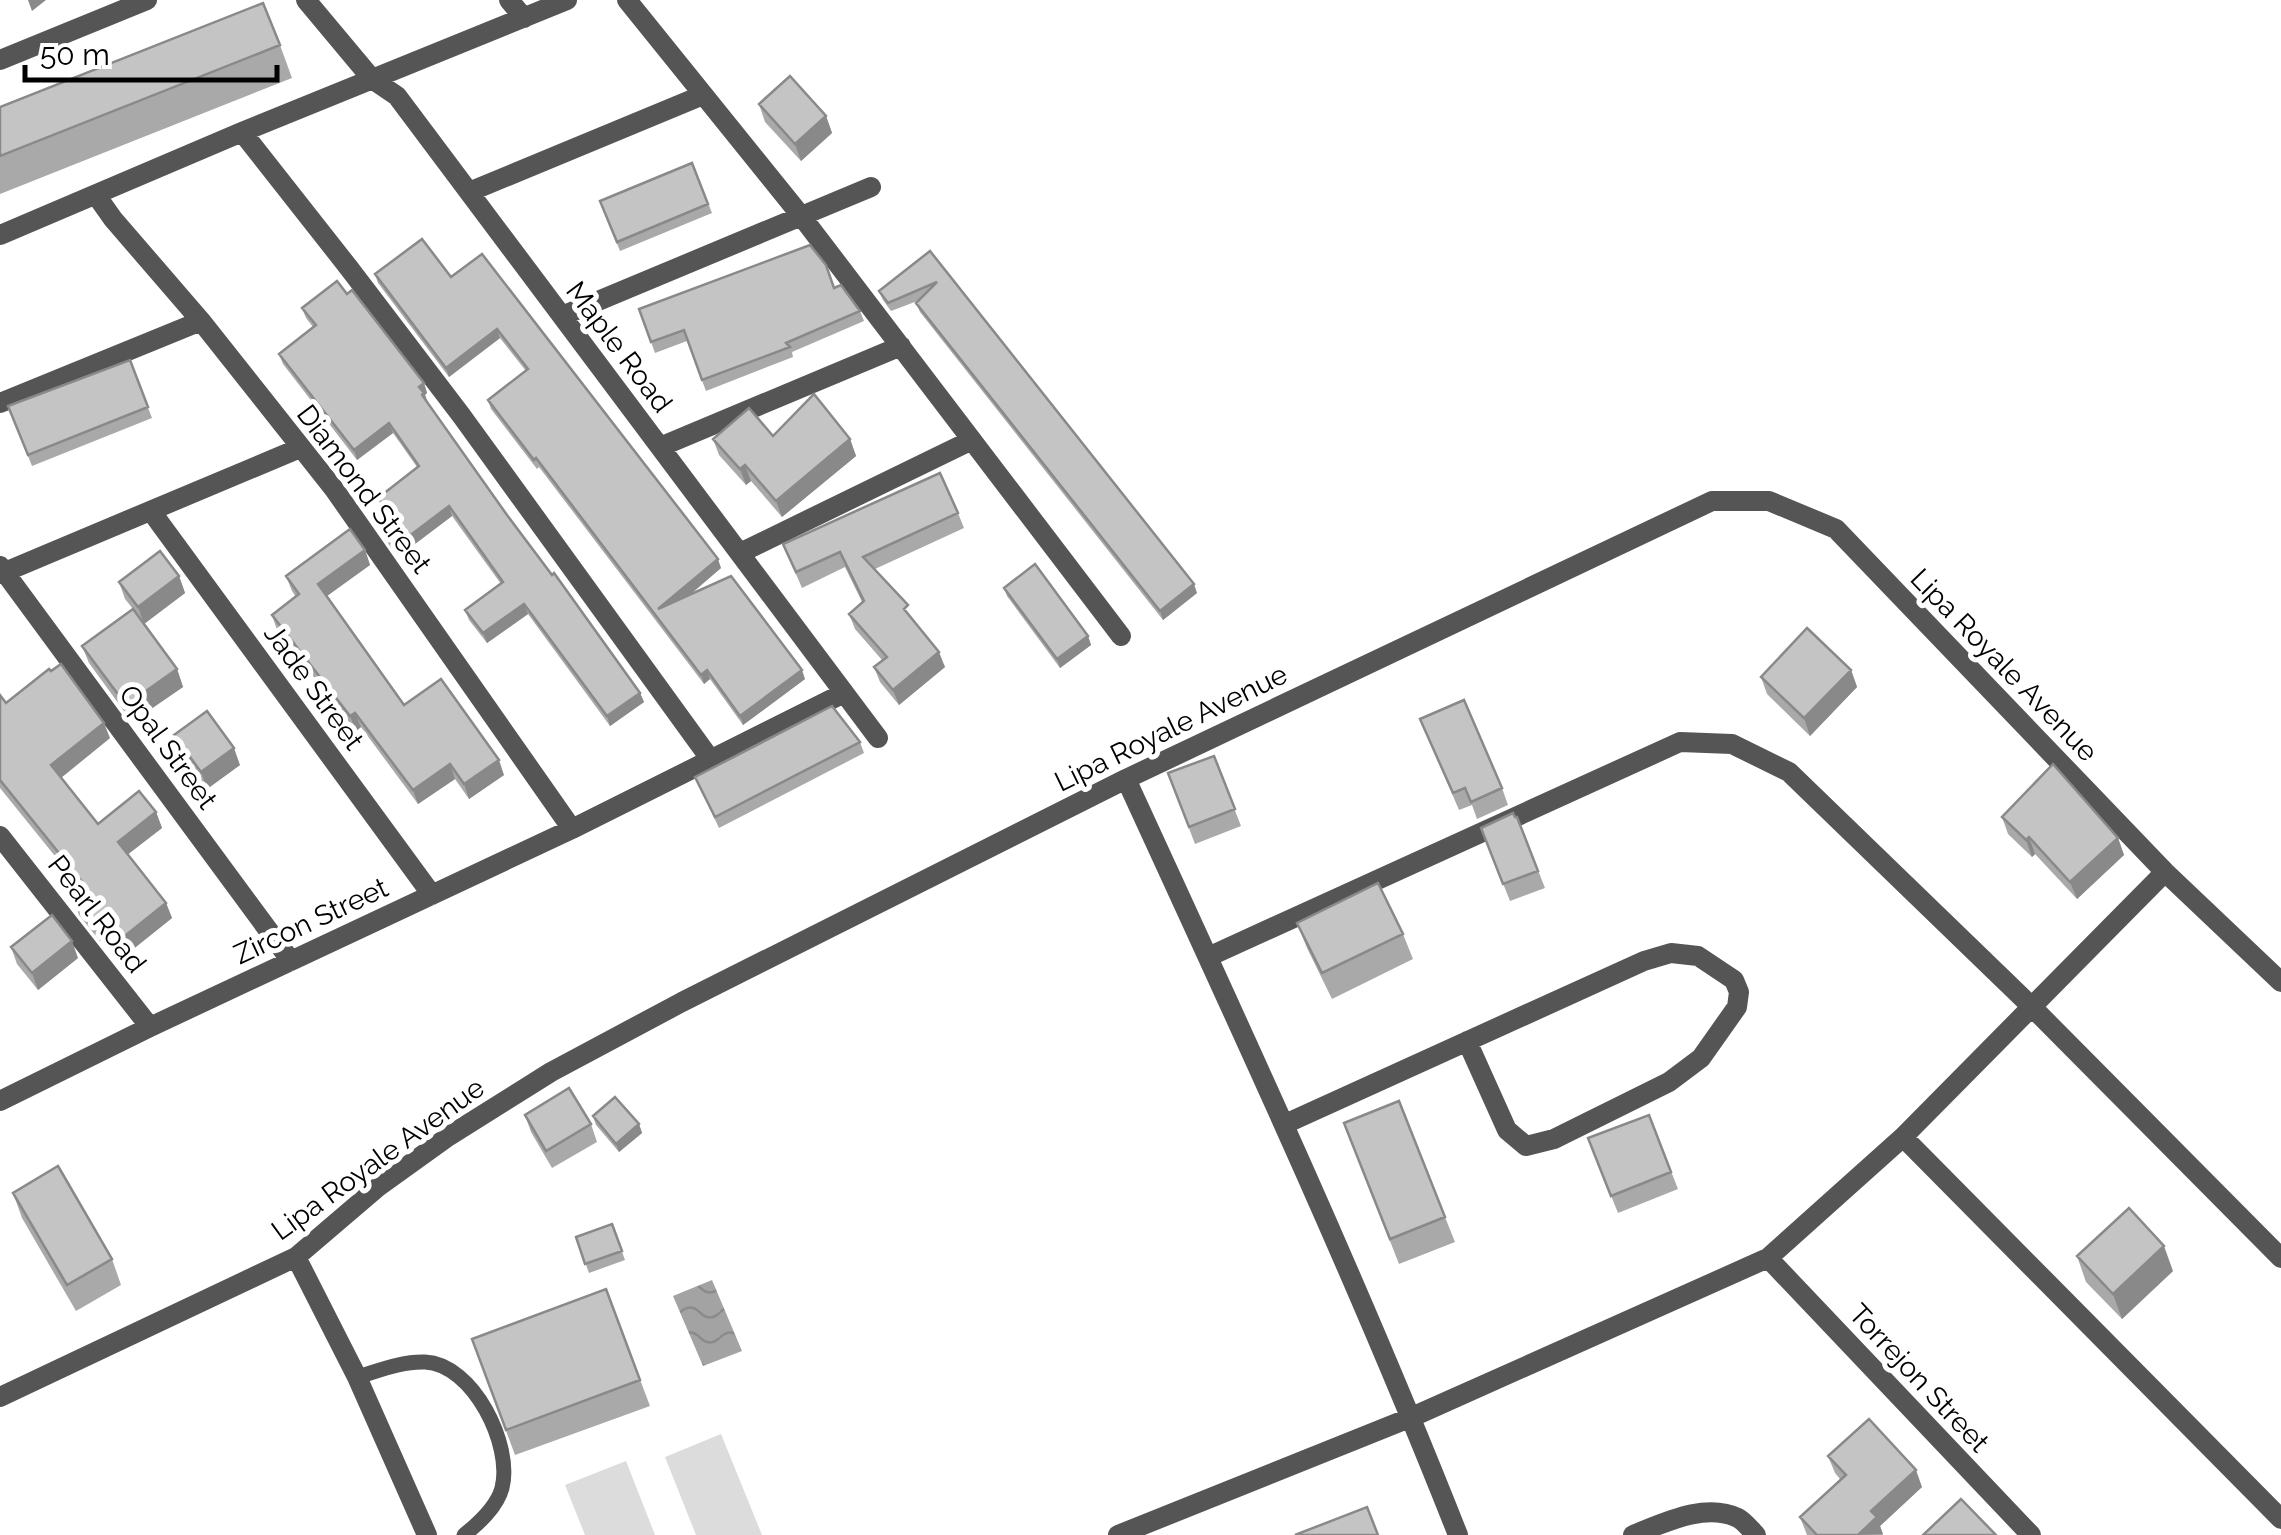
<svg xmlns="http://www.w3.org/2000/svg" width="2281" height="1535" viewBox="0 0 2281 1535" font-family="Raleway,sans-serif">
  <defs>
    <pattern id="water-waves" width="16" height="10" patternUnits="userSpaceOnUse" patternTransform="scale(2.5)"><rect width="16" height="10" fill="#a3a3a3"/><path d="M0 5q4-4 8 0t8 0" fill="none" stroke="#8b8b8b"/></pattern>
  </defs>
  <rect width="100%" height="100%" fill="#fff"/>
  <path fill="#dcdcdc" d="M721 1434 762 1535H696L665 1457Z
    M626 1461 655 1535H585L565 1485Z"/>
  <path fill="url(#water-waves)" d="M712 1280 742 1351 703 1366 673 1296Z"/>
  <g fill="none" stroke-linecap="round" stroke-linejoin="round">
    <path stroke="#555" stroke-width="15" d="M357 1377C378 1371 402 1361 425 1362 473 1364 513 1445 502 1488 497 1507 479 1523 464 1535"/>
    <path stroke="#555" stroke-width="20" d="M306 0 372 79 397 96 878 738
      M509 0 524 18
      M627 0 802 217 1121 636
      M0 60 147 0
      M242 132 349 268 461 415 711 760
      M469 192 703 95
      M96 195 113 219 201 321 334 489 572 829
      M0 235 242 132 567 0
      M562 316 871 187
      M0 403 201 321
      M660 447 901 346
      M151 511 432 895
      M740 553 972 440
      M0 566 291 961
      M0 574 300 448
      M1126 779C1241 1029 1357 1279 1458 1535
      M0 836 150 1027
      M1208 957 1680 742 1732 744 1789 772 2031 1006 2281 1258
      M0 1101 150 1027 572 829 844 693
      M1285 1124 1644 961 1671 953 1698 956 1734 980 1739 992 1737 1007 1701 1058 1669 1082 1554 1139 1526 1146 1507 1130 1467 1041
      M1903 1137 2281 1519
      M296 1257 357 1377 427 1535
      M1768 1258 2031 1535
      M0 1397 296 1257 378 1187 449 1136 551 1072 682 1002 1126 779 1712 501H1769L1836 529 2165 872 2281 982
      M1118 1535 1412 1417 1768 1258 1903 1137 2165 872
      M1633 1535C1664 1523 1705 1502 1738 1518 1744 1521 1751 1530 1756 1535"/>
  </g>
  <path fill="#a9a9a9" d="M280 45 292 78 0 194V107Z
    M759 104 826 116 832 133 801 161 765 122Z
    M692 163 712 213 620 251 600 201Z
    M930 251 1197 593 1163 620 920 312 916 303 920 300 891 311 883 300 879 291Z
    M375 274 451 277 721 568 690 595 805 679 743 725 710 679 704 684 539 467 537 469 491 409 488 400 526 371 500 338 449 377 378 283Z
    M834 288 860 311 864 321 792 352 793 357 706 391 687 341 655 353 639 309Z
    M347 294 424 383 427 393 425 395 428 404 507 515 640 693 644 702 610 726 528 614 487 643 469 620 465 610 501 584 452 516 411 547 405 539 392 549 378 528 374 518 384 511 378 498 417 467 393 433 357 460 283 364 279 354 313 327 306 318 302 308Z
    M130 360 152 418 32 466 8 406Z
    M773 436 850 439 856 456 782 517 751 481 746 485 719 455 713 439Z
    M958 513 964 528 875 569 913 620 945 667 899 705 880 682 874 667 882 660 855 629 849 614 862 602 845 567 802 588 783 544Z
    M365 550 370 565 326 596 404 705 504 775 469 799 455 779 418 804 361 727 356 731 277 630 272 615 296 597 292 591 286 576Z
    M179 576 185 593 144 624 177 669 183 687 132 722 89 663 82 646 133 609 125 599 119 582Z
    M1004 588 1088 636 1091 645 1060 668 1007 596Z
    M1851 670 1857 687 1810 736 1767 694 1761 677Z
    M0 695 6 703 110 738 61 778 98 824 156 812 162 828 127 855 166 903 172 918 127 954 110 933 100 941 79 915 74 900 84 892 0 788Z
    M1420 719 1502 788 1508 805 1477 819 1472 805 1459 810Z
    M174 735 240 765 207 789 180 753Z
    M860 742 864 753 719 828 695 777Z
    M1214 756 1241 826 1195 844 1168 773Z
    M1517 817 1545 888 1510 901 1481 828Z
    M2002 817 2118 838 2124 855 2077 899 2035 854 2032 857 2008 834Z
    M1297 923 1403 934 1413 959 1332 999 1307 948Z
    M11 947 78 958 38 990 17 964Z
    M525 1115 591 1124 597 1142 552 1168 531 1132Z
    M1649 1115 1678 1189 1618 1213 1588 1138Z
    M593 1116 639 1124 642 1133 619 1152 596 1125Z
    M1344 1123 1445 1217 1455 1242 1399 1264Z
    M13 1193 112 1259 121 1285 76 1311 22 1218Z
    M612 1224 625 1260 589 1273 576 1237Z
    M2077 1256 2173 1271 2122 1319 2086 1282Z
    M606 1289 650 1406 515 1455 472 1339Z
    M1828 1456 1922 1487 1880 1526 1883 1535H1807L1800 1517 1840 1479 1835 1473Z"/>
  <path fill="#898989" d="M28 0H46L32 11Z
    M826 116 832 133 801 161 795 144Z
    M497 329 500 338 449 377 446 368Z
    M424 383 427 393 425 395 428 403 425 405 419 387Z
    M389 423 393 433 357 460 354 450Z
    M850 439 856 456 782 517 776 501Z
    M745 465 751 481 746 485 740 469Z
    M449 506 452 516 411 547 408 537Z
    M402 529 405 539 392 549 389 539Z
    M365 550 370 565 323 599 318 584Z
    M718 559 721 568 662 618 658 609Z
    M179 576 185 593 144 624 138 607Z
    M1194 584 1197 593 1163 620 1160 611Z
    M524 604 528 614 487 643 483 633Z
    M1088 636 1091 645 1060 668 1057 659Z
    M939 652 945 667 899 705 893 690Z
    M177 669 183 687 132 722 126 705Z
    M707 670 710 679 704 684 701 675Z
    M802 670 805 679 743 725 740 716Z
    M1851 670 1857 687 1810 736 1804 718Z
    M640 693 644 702 610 726 607 716Z
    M355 713 361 727 356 731 350 716Z
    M104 723 110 738 57 781 51 765Z
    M234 748 240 765 207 789 201 772Z
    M499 760 504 775 469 799 464 784Z
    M450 764 455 779 418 804 413 790Z
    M156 812 162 828 123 858 118 842Z
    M2029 837 2035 854 2032 857 2026 840Z
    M2118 838 2124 855 2077 899 2070 882Z
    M166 903 172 918 127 954 121 939Z
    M105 918 110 933 100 941 94 926Z
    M72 941 78 958 38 990 32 973Z
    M639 1124 642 1133 619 1152 616 1144Z
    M2164 1246 2173 1271 2122 1319 2113 1294Z
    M1916 1470 1922 1487 1880 1526 1883 1534 1858 1535 1871 1511Z"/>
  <path fill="#c4c4c4" stroke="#898989" stroke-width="2.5" d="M263 3 280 45 0 156V107Z
    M790 76 826 116 795 144 759 104Z
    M692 163 708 204 617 242 600 201Z
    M422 239 451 277 482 254 718 559 658 609 731 576 802 670 740 716 707 670 701 675 536 458 534 460 488 400 528 369 497 329 446 368 375 274Z
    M810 245 826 265 834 288 841 285 860 311 786 343 790 347 702 380 684 330 651 342 639 309Z
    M930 251 1194 584 1160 611 916 303 937 282 888 303 879 291Z
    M337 281 347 294 352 290 424 383 419 387 424 393 422 395 507 515 552 575 554 573 640 693 607 716 524 604 483 633 465 610 503 582 449 506 408 537 402 529 389 539 374 518 386 509 378 498 419 466 389 423 354 450 279 354 316 325 302 308Z
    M130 360 148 407 28 455 8 406Z
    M814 394 850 439 776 501 745 465 740 469 713 439 749 408 773 436Z
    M940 473 958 513 863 557 908 605 904 609 939 652 893 690 874 667 887 657 849 614 864 601 840 552 796 572 783 544Z
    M350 529 365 550 318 584 404 705 441 679 499 760 464 784 450 764 413 790 355 713 350 716 272 615 299 594 286 576Z
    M160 551 179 576 138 607 119 582Z
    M1035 564 1088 636 1057 659 1004 588Z
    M133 609 177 669 126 705 82 646Z
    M1807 628 1851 670 1804 718 1761 677Z
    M61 664 104 723 51 765 98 824 139 791 156 812 118 842 166 903 121 939 105 918 94 926 74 900 88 889 0 780V695L6 703 49 669 51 671Z
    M1464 700 1502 788 1471 802 1465 788 1453 793 1420 719Z
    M832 706 860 742 715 817 695 777Z
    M207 711 234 748 201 772 174 735Z
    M1214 756 1235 809 1189 827 1168 773Z
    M2053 764 2118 838 2070 882 2029 837 2026 840 2002 817Z
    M1513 813 1515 817H1517L1538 871 1503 884 1481 828Z
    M1378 883 1403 934 1322 973 1297 923Z
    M52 915 72 941 32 973 11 947Z
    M569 1088 591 1124 546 1151 525 1115Z
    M615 1097 639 1124 616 1144 593 1116Z
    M1399 1101 1445 1217 1390 1239 1344 1123Z
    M1649 1115 1671 1172 1611 1196 1588 1138Z
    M58 1166 112 1259 67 1285 13 1193Z
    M2129 1208 2164 1246 2113 1294 2077 1256Z
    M612 1224 622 1251 585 1264 576 1237Z
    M606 1289 640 1380 506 1430 472 1339Z
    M1869 1419 1916 1470 1871 1511 1877 1517 1858 1535H1817L1800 1517 1846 1475 1828 1456Z
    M1961 1499 1996 1535H1923Z
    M1367 1507 1378 1535H1295Z"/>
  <g text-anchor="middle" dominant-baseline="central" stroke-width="10" stroke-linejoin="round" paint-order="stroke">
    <g font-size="28" fill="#000" stroke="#fff">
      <text transform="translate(619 347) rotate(53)">Maple Road</text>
      <text transform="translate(364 489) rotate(53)">Diamond Street</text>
      <text transform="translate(2004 665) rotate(46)">Lipa Royale Avenue</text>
      <text transform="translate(314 687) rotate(54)">Jade Street</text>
      <text transform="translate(1171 728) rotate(-26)">Lipa Royale Avenue</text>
      <text transform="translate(168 747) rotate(54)">Opal Street</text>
      <text transform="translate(97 914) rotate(52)">Pearl Road</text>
      <text transform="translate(311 921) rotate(-25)">Zircon Street</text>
      <text transform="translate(378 1159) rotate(-36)">Lipa Royale Avenue</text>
      <text transform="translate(1919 1378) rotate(47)">Torrejon Street</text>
    </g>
  </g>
  <path d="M25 65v15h252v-15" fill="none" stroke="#000000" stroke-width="5"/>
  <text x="40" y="65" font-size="30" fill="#000000" stroke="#ffffff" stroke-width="8" paint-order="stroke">50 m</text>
</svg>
